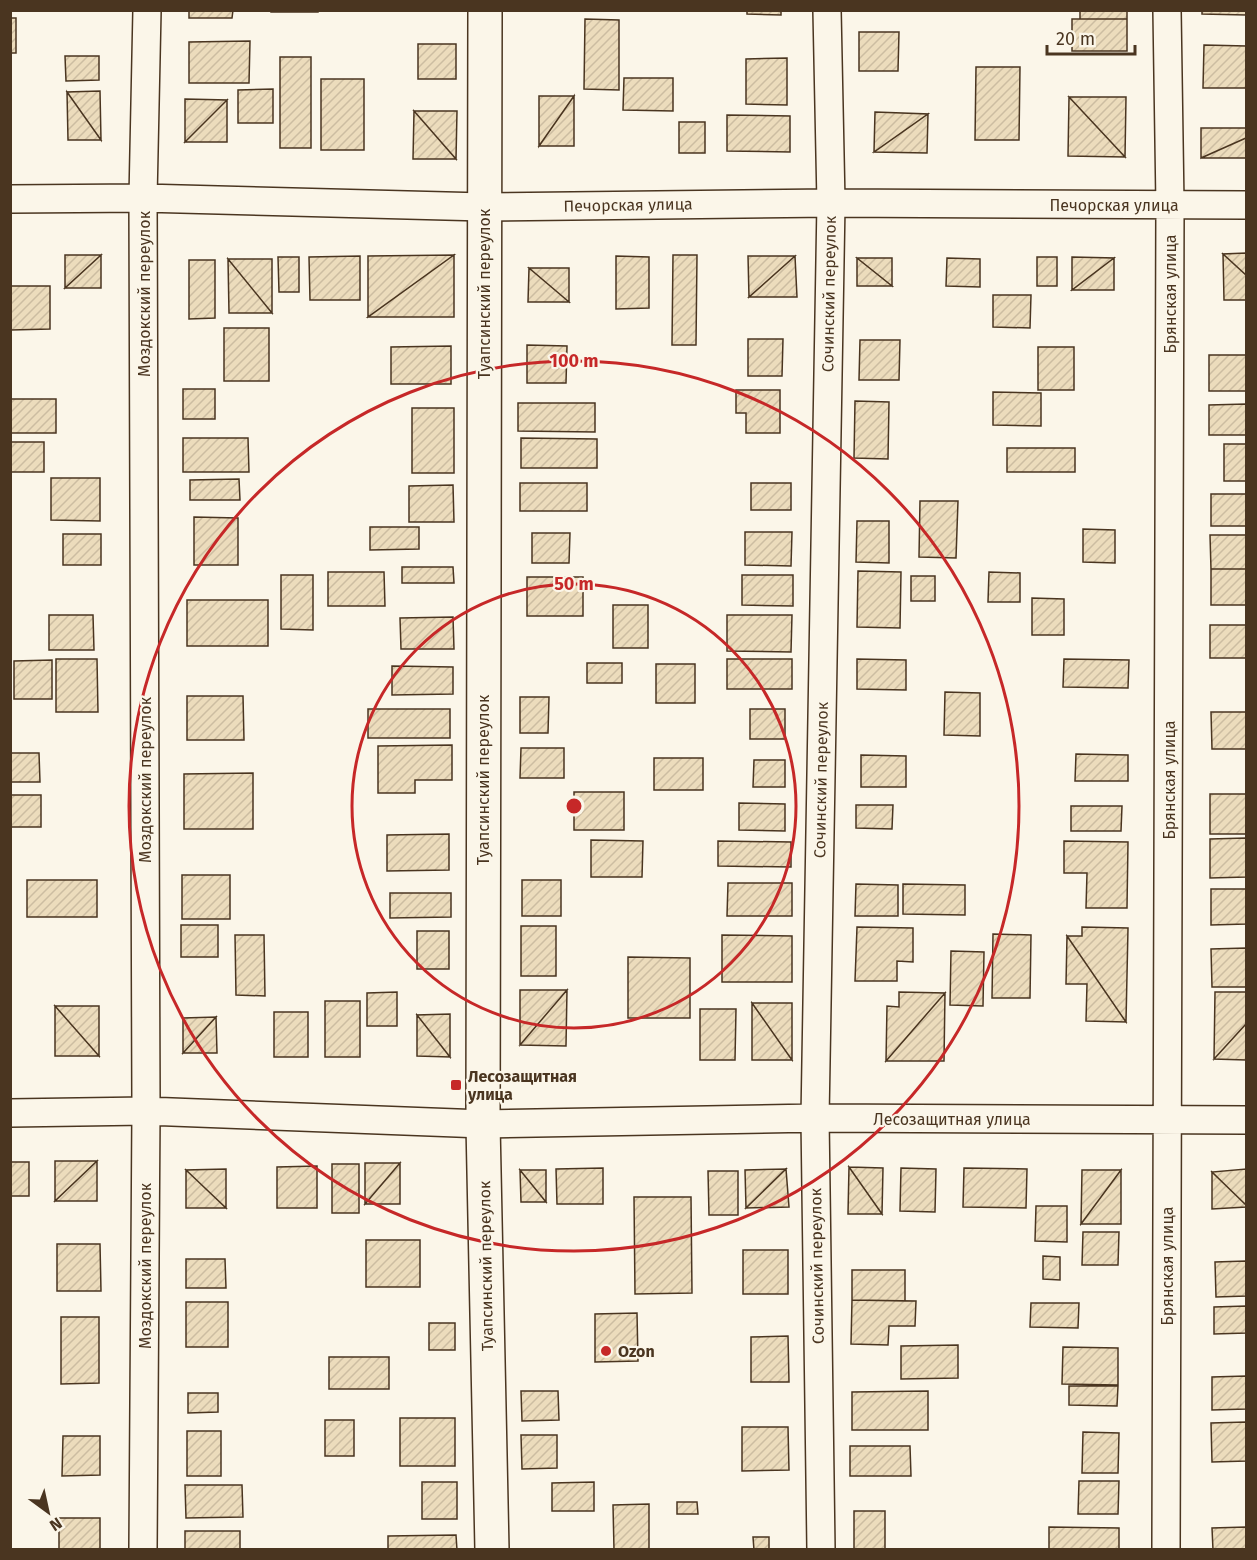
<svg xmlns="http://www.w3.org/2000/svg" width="1257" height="1560" viewBox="0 0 1257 1560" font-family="'Fira Sans',sans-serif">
  <defs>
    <pattern id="building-hatch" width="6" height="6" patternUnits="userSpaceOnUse" patternTransform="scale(1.5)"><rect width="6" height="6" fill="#ecdcbc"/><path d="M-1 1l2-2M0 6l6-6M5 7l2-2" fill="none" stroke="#ccbda1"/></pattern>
  </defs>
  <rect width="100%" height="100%" fill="#fbf6e9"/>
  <path fill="url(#building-hatch)" stroke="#4a3520" stroke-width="1.5" d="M189 10H233L232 18H189Z
    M271 10H318V12H271Z
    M747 10H781V15L747 14Z
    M1080 10H1127V19H1080Z
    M1202 10H1246V15L1202 14Z
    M10 18H16V53H10Z
    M585 19 619 20V90L584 89Z
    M1072 19H1127V51H1072Z
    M859 32H899L898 71H859Z
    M250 41 249 83H189V42Z
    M418 44H456V79H418Z
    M1204 45 1246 46V88H1203Z
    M65 56H99V80L66 81Z
    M280 57H311V148H280Z
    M787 58V105L746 104V59Z
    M976 67H1020L1019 140H975Z
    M624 78H673V111L623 110Z
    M321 79H364V150H321Z
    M273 89V123H238V90Z
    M100 91 101 140 67 92Z
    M67 92 101 140H68Z
    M539 96H574L539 146Z
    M574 96V146H539Z
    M1069 97H1126L1125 157Z
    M1069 97 1125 157 1068 156Z
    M185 99 227 100 185 142Z
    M227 100V142H185Z
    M414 111H457L456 159Z
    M414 111 456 159H413Z
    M875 112 928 114 874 152Z
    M928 114 927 153 874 152Z
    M727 115 790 116V152L727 151Z
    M679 122H705V153H679Z
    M1201 128H1246V138L1201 158Z
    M1246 138V158H1201Z
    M1246 253V275L1223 254Z
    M1223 254 1246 275V300H1224Z
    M65 255H101L65 288Z
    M101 255V288H65Z
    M454 255 368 317V256Z
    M454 255V317H368Z
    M673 255H697L696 345H672Z
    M360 256V300H310L309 257Z
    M616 256 649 257V308L616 309Z
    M748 256H795L749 297Z
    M795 256 797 297H749Z
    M278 257H299V292H279Z
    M1037 257H1057V286H1037Z
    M1072 257 1114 258 1072 290Z
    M857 258 892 286H857Z
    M857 258H892V286Z
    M947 258 980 259V287L946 286Z
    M1114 258V290H1072Z
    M228 259H272V313Z
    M228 259 272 313H229Z
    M189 260H215V318L189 319Z
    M529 268H569V302Z
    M529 268 569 302H528Z
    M11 286H50V329L11 330Z
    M993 295H1031L1030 328 993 327Z
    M224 328H269V381H224Z
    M748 339H783L782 376H748Z
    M860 340H900L899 380H859Z
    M527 345 567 346 566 383H527Z
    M451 346V384H391V347Z
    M1038 347H1074V390H1038Z
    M1209 355H1246V391H1209Z
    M183 389H215V419H183Z
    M736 390H780V433H746V413H736Z
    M993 392 1041 393V426L993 425Z
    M10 399H56V433H10Z
    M855 401 889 402 888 459 854 458Z
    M518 403H595V432L518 431Z
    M1246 404V435H1209V405Z
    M412 408H454V473H412Z
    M183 438H248L249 472H183Z
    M521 438 597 439V468H521Z
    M10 442H44V472H10Z
    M1224 444H1246V481H1224Z
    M1007 448H1075V472H1007Z
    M51 478H100V521L51 520Z
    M239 479 240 500H190V480Z
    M520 483H587V511H520Z
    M751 483H791V510H751Z
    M453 485 454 522H409V486Z
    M1211 494H1246V526H1211Z
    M920 501H958L956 558 919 557Z
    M194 517 238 518V565H194Z
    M857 521H889V563L856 562Z
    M370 527H419V549L370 550Z
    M1083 529 1115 530V563L1083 562Z
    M745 532H792L791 566 745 565Z
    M532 533H570L569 563H532Z
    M63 534H101V565H63Z
    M1210 535H1246V569H1211Z
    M402 567H453L454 583H402Z
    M1211 569H1246V605H1211Z
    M858 571 901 572 900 628 857 627Z
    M328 572H384L385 606H328Z
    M989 572 1020 573V602H988Z
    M281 575H313V630L281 629Z
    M742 575H793V606L742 605Z
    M911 576H935V601H911Z
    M527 577H583V616H527Z
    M1032 598 1064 599V635H1032Z
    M187 600H268V646H187Z
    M613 605H648V648H613Z
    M49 615H93L94 650H49Z
    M727 615H792L791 652 727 651Z
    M453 617 454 649H401L400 618Z
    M1210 625H1246V658H1210Z
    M56 659H97L98 712H56Z
    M727 659H792V689H727Z
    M857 659 906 660V690L857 689Z
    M1064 659 1129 660 1128 688 1063 687Z
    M52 660V699H14V661Z
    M587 663H622V683H587Z
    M656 664H695V703H656Z
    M392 666 453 667V694L392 695Z
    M945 692 980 693V736L944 735Z
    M187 696H243L244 740H187Z
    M520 697H549L548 733H520Z
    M368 709H450V738H368Z
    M750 709H785V739H750Z
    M1211 712H1246V749H1212Z
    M452 745V780H415V793H378V746Z
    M521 748H564V778H520Z
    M10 753H39L40 782H10Z
    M1076 754 1128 755V781H1075Z
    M861 755 906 756V787H861Z
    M654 758H703V790H654Z
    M754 760H785V787H753Z
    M253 773V829H184V774Z
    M574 792H624V830H574Z
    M1210 794H1246V834H1210Z
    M10 795H41V827H10Z
    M739 803 785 804V831L739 830Z
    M856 805H893L892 829 856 828Z
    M1071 806H1122L1121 831H1071Z
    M449 834V870L387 871V835Z
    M1246 838V877L1210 878V839Z
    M591 840 643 841 642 877H591Z
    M718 841 791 842V867L718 866Z
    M1064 841 1128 842 1127 908H1086L1087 873H1064Z
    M182 875H230V919H182Z
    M27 880H97V917H27Z
    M522 880H561V916H522Z
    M728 883H792V916H727Z
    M856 884 898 885V916H855Z
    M903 884 965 885V915L903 914Z
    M1211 889H1246V924L1211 925Z
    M390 893H451V917L390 918Z
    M181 925H218V957H181Z
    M521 926H556V976H521Z
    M857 927 913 928V962L897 961V981H855Z
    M1082 927 1128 928 1126 1022 1067 936H1082Z
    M417 931H449V969H417Z
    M993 934 1031 935 1030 998H992Z
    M235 935H264L265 996 236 995Z
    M722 935 792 936V982H722Z
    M1067 936 1126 1022 1086 1021 1087 984H1066Z
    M1246 948V987H1212L1211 949Z
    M951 951 984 952 983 1006 950 1005Z
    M628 957 690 958V1018H628Z
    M520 990H567L520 1045Z
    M567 990 566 1046 520 1045Z
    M397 992V1026H367V993Z
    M899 992 945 993 886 1061 887 1006 899 1007Z
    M1215 992H1246V1024L1214 1059Z
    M945 993 944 1061H886Z
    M325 1001H360V1057H325Z
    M752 1003H792V1060Z
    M752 1003 792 1060H752Z
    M55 1006 99 1056H55Z
    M55 1006H99V1056Z
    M700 1009H736L735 1060H700Z
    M274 1012H308V1057H274Z
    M450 1014V1057L417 1015Z
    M417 1015 450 1057 417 1056Z
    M216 1017 217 1053H183Z
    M216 1017 183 1053V1018Z
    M1246 1024V1060L1214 1059Z
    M55 1161H97L55 1201Z
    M97 1161V1201H55Z
    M10 1162H29V1196H10Z
    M365 1163H400L365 1204Z
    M400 1163V1204H365Z
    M332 1164H359V1213H332Z
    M317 1166V1208H277V1167Z
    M849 1167 882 1214H848Z
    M849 1167 883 1168 882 1214Z
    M603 1168V1204H557L556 1169Z
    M901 1168 936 1169 935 1212 900 1211Z
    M964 1168 1027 1169 1026 1208 963 1207Z
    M226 1169V1208L186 1170Z
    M786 1169 789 1207 746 1208Z
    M786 1169 746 1208 745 1170Z
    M1246 1169V1205L1212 1172Z
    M186 1170 226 1208H186Z
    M520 1170 546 1202H521Z
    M520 1170H546V1202Z
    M1082 1170H1121L1081 1224Z
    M1121 1170V1224H1081Z
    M708 1171H738V1215H709Z
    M1212 1172 1246 1205V1207L1212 1209Z
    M634 1197H691L692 1293 635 1294Z
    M1036 1206H1067V1242L1035 1241Z
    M1083 1232H1119L1118 1265H1082Z
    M366 1240H420V1287H366Z
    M57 1244H100L101 1291H57Z
    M743 1250H788V1294H743Z
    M1043 1256 1060 1257V1280L1043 1279Z
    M186 1259H225L226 1288H186Z
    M1246 1261V1296L1216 1297 1215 1262Z
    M852 1270H905V1301L852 1300Z
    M852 1300 916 1301 915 1326H889L888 1345 851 1344Z
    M186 1302H228V1347H186Z
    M1031 1303H1079L1078 1328 1030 1327Z
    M1246 1306V1333L1214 1334V1307Z
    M637 1313 638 1361 595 1362V1314Z
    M61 1317H99V1383L61 1384Z
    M429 1323H455V1350H429Z
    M788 1336 789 1382H751V1337Z
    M958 1345V1378L901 1379V1346Z
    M1063 1347 1118 1348V1385L1062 1384Z
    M329 1357H389V1389H329Z
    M1246 1376V1409L1212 1410V1377Z
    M1069 1386H1118L1117 1406 1069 1405Z
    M521 1391H558L559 1420 522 1421Z
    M928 1391V1430H852V1392Z
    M188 1393H218V1412L188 1413Z
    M400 1418H455V1466H400Z
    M325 1420H354V1456H325Z
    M1246 1422V1461L1212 1462 1211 1423Z
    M742 1427H788L789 1470 742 1471Z
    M187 1431H221V1476H187Z
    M1083 1432 1119 1433 1118 1473H1082Z
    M521 1435H557V1468L522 1469Z
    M63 1436H100V1475L62 1476Z
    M850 1446H910L911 1476H850Z
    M1079 1481H1119L1118 1514H1078Z
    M422 1482H457V1519H422Z
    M594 1482V1511H552V1483Z
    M185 1485H242L243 1517 186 1518Z
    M677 1502H697L698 1514H677Z
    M649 1504V1550H614L613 1505Z
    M854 1511H885V1550H854Z
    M59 1518H100V1550H59Z
    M1049 1527 1119 1528V1550H1049Z
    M1246 1527V1550H1213L1212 1528Z
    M185 1531H240V1550H185Z
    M456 1535 457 1550H388V1536Z
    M753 1537H769V1550H754Z"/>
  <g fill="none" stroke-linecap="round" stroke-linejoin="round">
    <g stroke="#4a3520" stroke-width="30">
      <path id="minor" d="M10 199 143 198 484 207 831 203 1246 205
        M10 1113 146 1111 483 1124 815 1118 1246 1120
        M143 1550 146 1111 143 198 147 10
        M821 1550 815 1118 831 203 827 10
        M1166 1550 1170 205 1167 10"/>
    </g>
    <g stroke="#4a3520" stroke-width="36">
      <path id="tertiary" d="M485 10 483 1124 492 1550"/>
    </g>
    <use href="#minor" stroke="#fbf6e9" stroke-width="27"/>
    <use href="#tertiary" stroke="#fbf6e9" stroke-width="33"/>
  </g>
  <g fill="none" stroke="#c62828" stroke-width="3">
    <circle cx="574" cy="806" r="222"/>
    <circle cx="574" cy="806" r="445"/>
  </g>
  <g fill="#c62828" stroke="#fbf6e9" stroke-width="2">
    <rect x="450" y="1079" width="12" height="12" rx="3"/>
    <circle cx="606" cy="1351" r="6"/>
  </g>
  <g text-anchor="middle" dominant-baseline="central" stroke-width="4.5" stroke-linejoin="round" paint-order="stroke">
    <g font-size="16" fill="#4a3520" stroke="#fbf6e9">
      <text transform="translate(628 205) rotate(-1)">Печорская улица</text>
      <text x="1114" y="205">Печорская улица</text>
      <text transform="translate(144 294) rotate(-90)">Моздокский переулок</text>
      <text transform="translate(484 294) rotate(-90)">Туапсинский переулок</text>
      <text transform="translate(829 294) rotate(-89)">Сочинский переулок</text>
      <text transform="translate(1170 294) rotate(-90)">Брянская улица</text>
      <text transform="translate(145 780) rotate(-90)">Моздокский переулок</text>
      <text transform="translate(483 780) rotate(-90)">Туапсинский переулок</text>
      <text transform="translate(821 780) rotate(-89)">Сочинский переулок</text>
      <text transform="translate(1169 780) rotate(-90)">Брянская улица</text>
      <text x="952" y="1119">Лесозащитная улица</text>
      <text transform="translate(145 1266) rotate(-90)">Моздокский переулок</text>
      <text transform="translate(486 1266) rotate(-91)">Туапсинский переулок</text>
      <text transform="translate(817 1266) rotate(-91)">Сочинский переулок</text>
      <text transform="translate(1167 1266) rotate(-90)">Брянская улица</text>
    </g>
    <g font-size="16" font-weight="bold" fill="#4a3520" stroke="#fbf6e9" text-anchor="start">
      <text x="468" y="1076">Лесозащитная<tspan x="468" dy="18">улица</tspan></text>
      <text x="618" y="1351">Ozon</text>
    </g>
  </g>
  <circle cx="574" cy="806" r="9" fill="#c62828" stroke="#fbf6e9" stroke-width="3"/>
  <g font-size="18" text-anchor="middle" font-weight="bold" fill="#c62828" stroke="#fbf6e9" stroke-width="4.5" stroke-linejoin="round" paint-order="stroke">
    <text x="574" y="367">100 m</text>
    <text x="574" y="590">50 m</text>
  </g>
  <rect width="1257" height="1560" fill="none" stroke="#4a3520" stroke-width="24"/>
  <g transform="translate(48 1512) rotate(147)" stroke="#fbf6e9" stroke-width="4.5" paint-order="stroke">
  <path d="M0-4.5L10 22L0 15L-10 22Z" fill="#4a3520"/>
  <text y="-9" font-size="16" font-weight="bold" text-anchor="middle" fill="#4a3520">N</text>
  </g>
  <path d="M1047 45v9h88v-9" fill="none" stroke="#4a3520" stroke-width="3"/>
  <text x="1056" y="45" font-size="18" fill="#4a3520" stroke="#fbf6e9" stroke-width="4.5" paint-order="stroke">20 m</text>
</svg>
